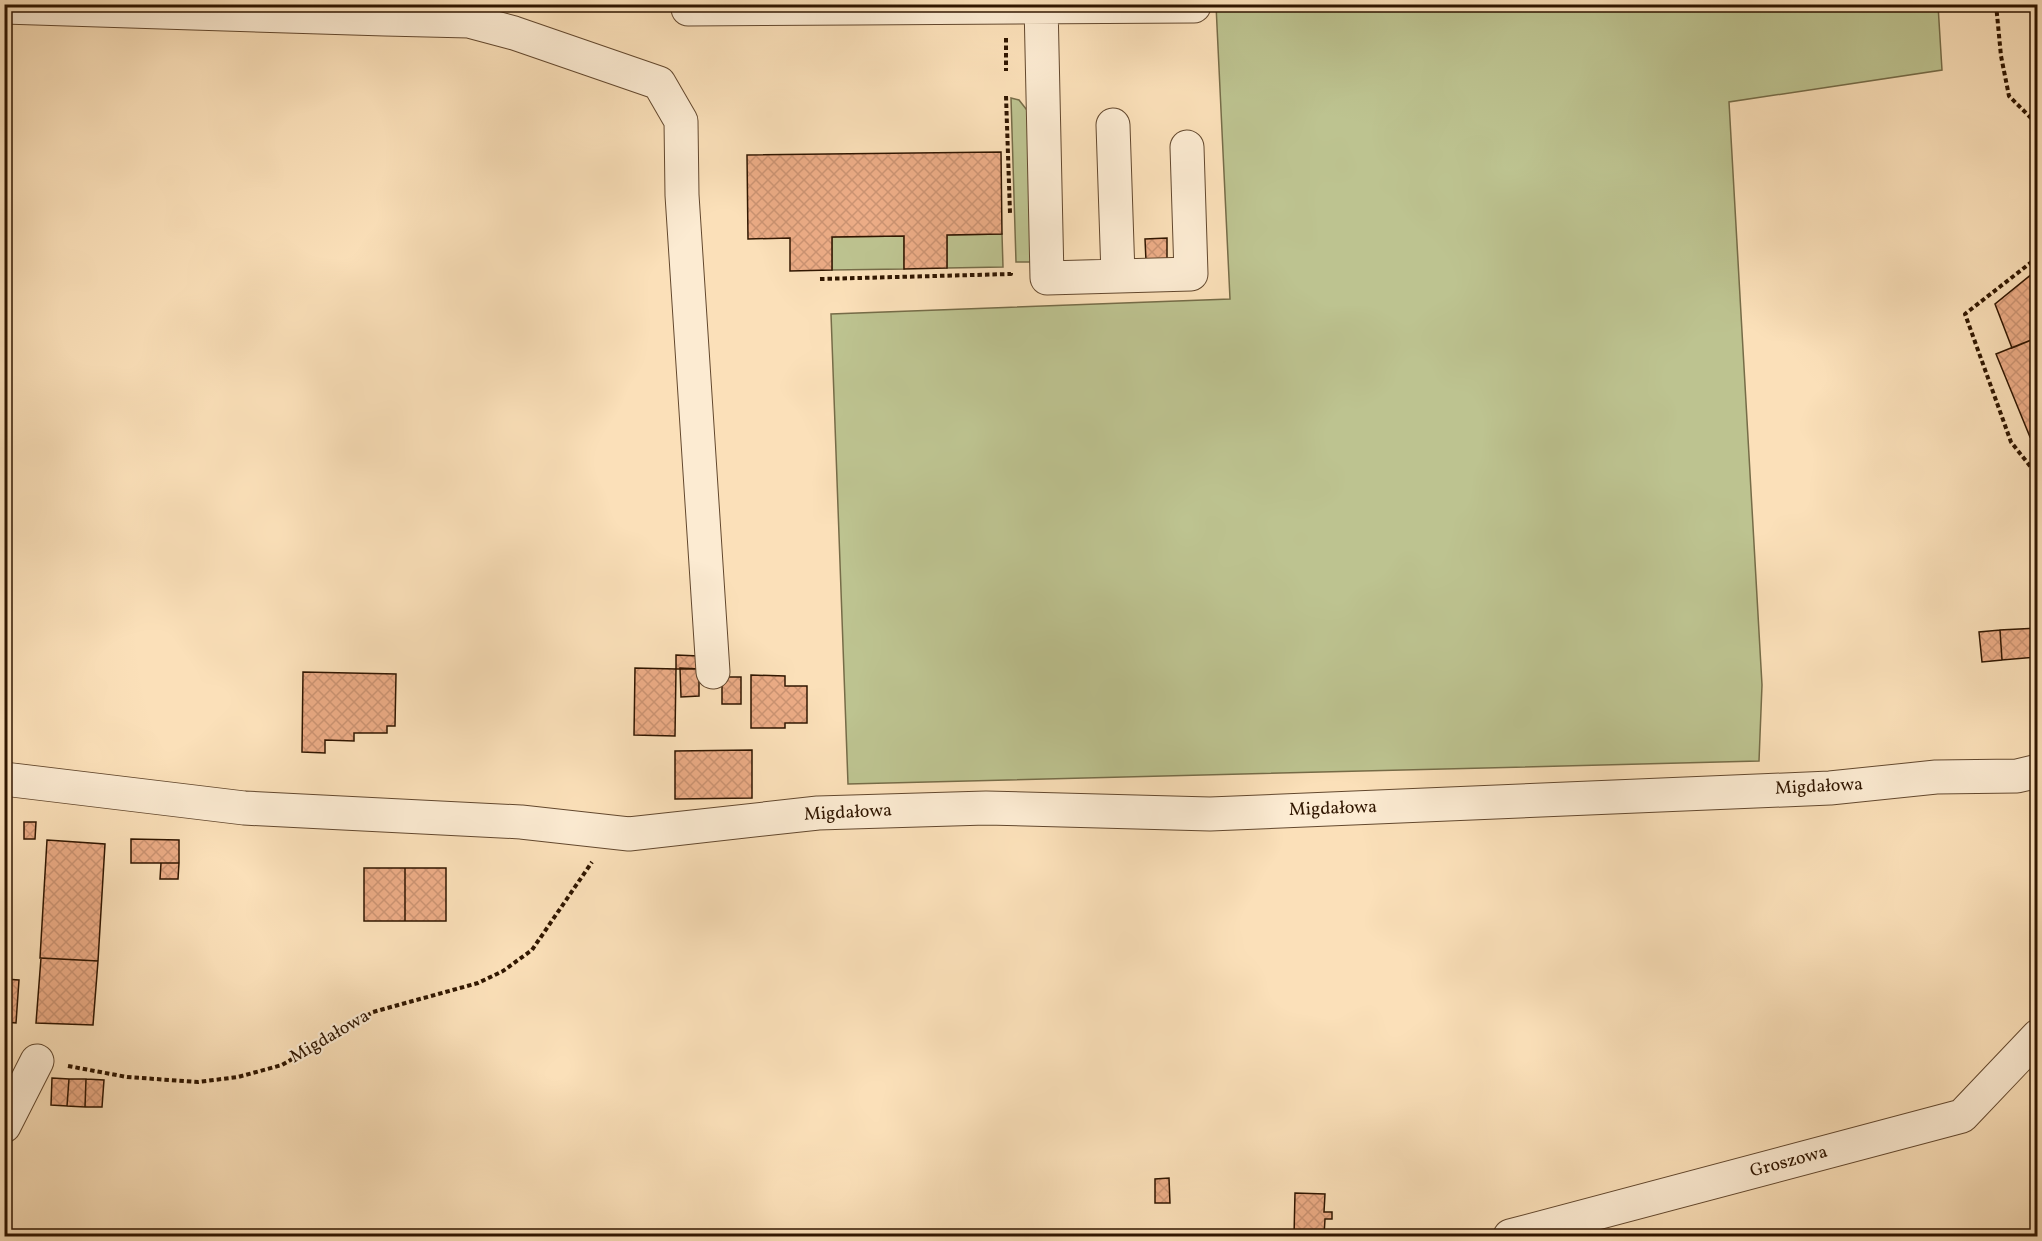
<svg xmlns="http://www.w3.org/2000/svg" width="2042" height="1241" viewBox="0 0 2042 1241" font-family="Vollkorn,serif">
  <defs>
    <pattern id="building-cross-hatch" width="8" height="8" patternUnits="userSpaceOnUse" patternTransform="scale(1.5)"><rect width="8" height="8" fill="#ecac86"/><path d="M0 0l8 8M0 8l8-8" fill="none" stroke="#cb9372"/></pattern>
  </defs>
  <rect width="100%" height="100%" fill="#fbe0b9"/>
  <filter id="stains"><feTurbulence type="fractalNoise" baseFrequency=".00333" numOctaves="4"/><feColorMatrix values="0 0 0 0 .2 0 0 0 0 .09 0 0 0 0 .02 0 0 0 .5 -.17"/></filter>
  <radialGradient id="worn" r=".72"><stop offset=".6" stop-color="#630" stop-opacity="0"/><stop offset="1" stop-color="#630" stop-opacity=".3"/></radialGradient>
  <path fill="#bdc390" stroke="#766c48" stroke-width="1.5" d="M1216 5H1938L1942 70 1729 102 1762 685 1759 761 848 784 831 314 1230 299Z
    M1011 98 1019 100 1030 114 1033 262H1016Z
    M1002 234 1003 267 947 268V235Z
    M904 236V269L832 270V237Z"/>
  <path fill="url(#building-cross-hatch)" stroke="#301600" stroke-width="1.5" d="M1001 152 1002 234 947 235V268L904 269V236L832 237V270L790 271V238L748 239 747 155Z
    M1167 238V260L1146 261 1145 239Z
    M2038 269V341L2036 338 2012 348 1995 304Z
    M2036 338 2038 341V434L2030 437 1996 354Z
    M2038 628V657L2002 660 2000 630Z
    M2000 630 2002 660 1982 662 1979 632Z
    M676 655 699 656V669H676Z
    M635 668 676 669 675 736 634 735Z
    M680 668 699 669V696L681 697Z
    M303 672 396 674 395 726H387V733H354V741L325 740V753L302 752Z
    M751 675 785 676V686H807V723H785V728H751Z
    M722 677H741V704H722Z
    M752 750V798L675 799V751Z
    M24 822H36L35 839H24Z
    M131 839 179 840V863H131Z
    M47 840 105 844 98 961 40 958Z
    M161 863H179L178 879H160Z
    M364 868H405V921H364Z
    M405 868H446V921H405Z
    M41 958 98 961 93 1025 36 1023Z
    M4 979 19 980 16 1023 4 1022Z
    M4 1045H7L6 1065H4Z
    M52 1078 69 1079 67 1106 51 1105Z
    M69 1079H86L85 1107 67 1106Z
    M86 1079 104 1080 102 1107H85Z
    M1169 1178 1170 1203H1155V1179Z
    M1295 1193 1325 1194 1324 1212H1332V1219H1325L1324 1236H1288H1294Z
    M1083 1233H1094V1236H1083Z"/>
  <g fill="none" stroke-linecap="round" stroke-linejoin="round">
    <g stroke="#63482e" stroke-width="35">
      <path id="minor" d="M856 4V8L1194 6
        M1041 4 1047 278 1191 274 1187 147
        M4 7 385 19 386 4
        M688 9 856 8
        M385 19 469 21 470 4
        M469 21 514 33 659 83 681 121 682 195 713 672
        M1113 125 1118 275
        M4 779 244 808 521 822 629 834 818 813 986 808 1210 814 1830 788 1936 777 2017 776 2038 771
        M4 1126 37 1061
        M1510 1236 1962 1116 2038 1036"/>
    </g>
    <path stroke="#301600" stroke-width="4" stroke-dasharray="4.5 3" stroke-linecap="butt" d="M1996 4 2001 56 2009 96 2038 125
      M1006 38V71
      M1006 96 1010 213
      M2038 257 1965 314 2011 442 2038 476
      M820 279 1011 274V271
      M68 1066 127 1077 198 1082 238 1077 282 1065 373 1012 478 983 503 971 532 950 592 862"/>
    <use href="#minor" stroke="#fcebd2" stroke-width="33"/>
  </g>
  <g text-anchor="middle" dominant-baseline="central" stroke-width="4.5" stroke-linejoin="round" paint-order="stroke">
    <g font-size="18" fill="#301600" stroke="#fcebd2">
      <text transform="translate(1819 787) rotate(-3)">Migdałowa</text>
      <text transform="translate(1333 809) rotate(-2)">Migdałowa</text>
      <text transform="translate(848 813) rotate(-3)">Migdałowa</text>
      <text transform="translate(330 1037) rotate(-30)">Migdałowa</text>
      <text transform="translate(1789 1162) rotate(-15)">Groszowa</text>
    </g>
  </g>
  <rect width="2042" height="1241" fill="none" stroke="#fbe0b9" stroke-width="24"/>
  <rect x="6" y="6" width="2030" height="1229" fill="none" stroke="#301600" stroke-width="3"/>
  <rect x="12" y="12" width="2018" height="1217" fill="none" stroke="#301600" stroke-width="1.5"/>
  <rect width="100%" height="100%" filter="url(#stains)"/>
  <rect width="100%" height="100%" fill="url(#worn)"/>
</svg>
